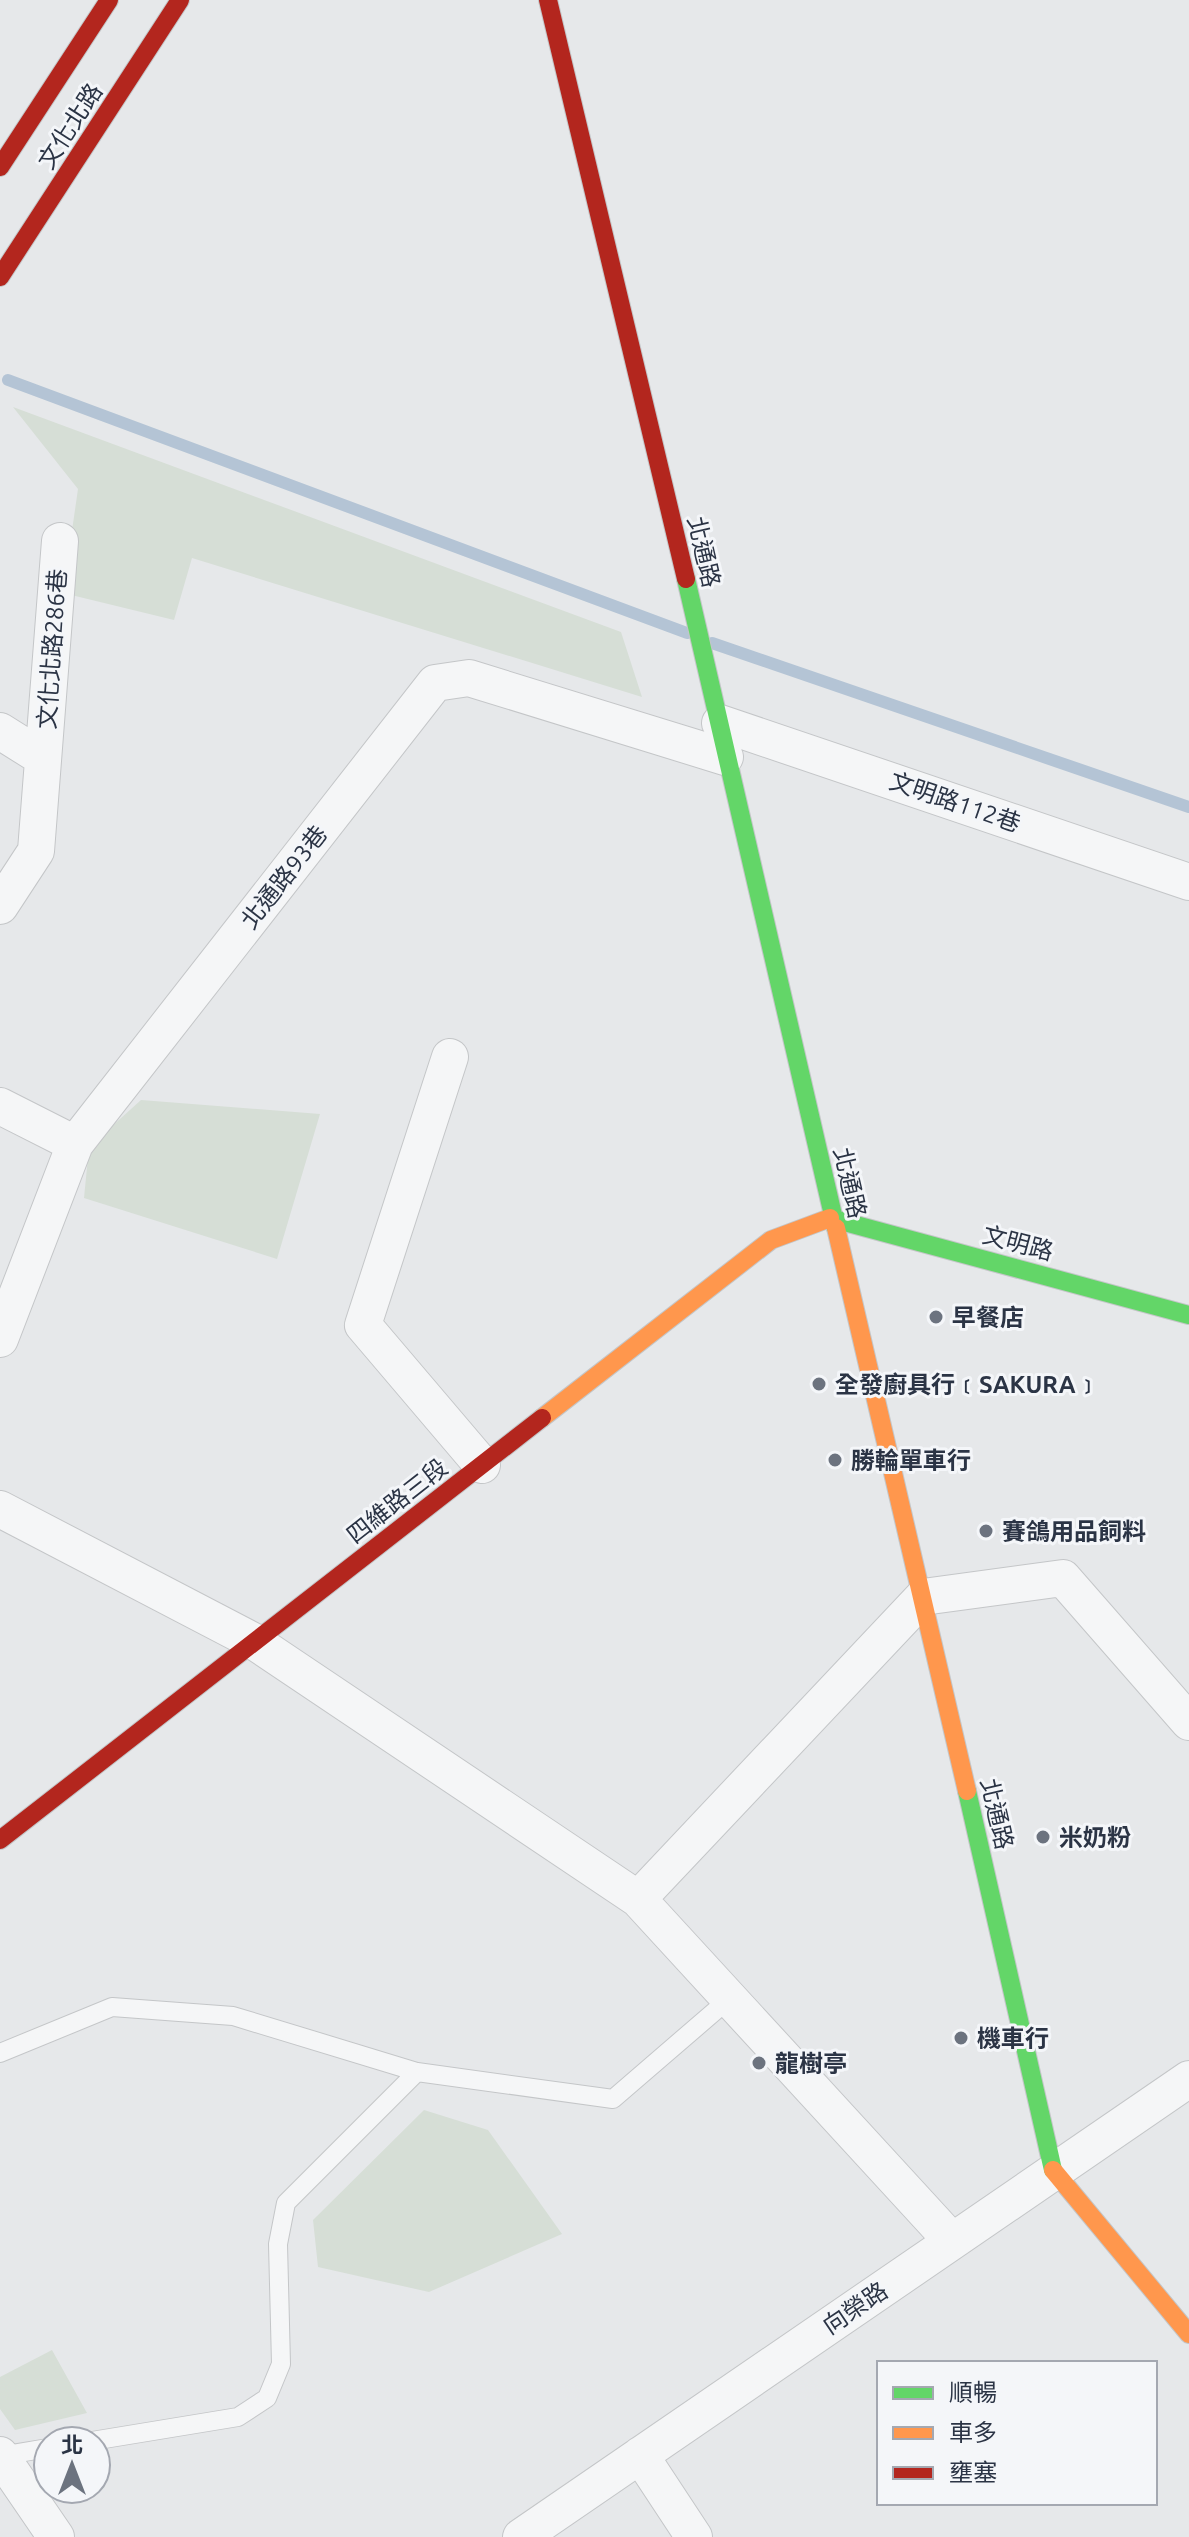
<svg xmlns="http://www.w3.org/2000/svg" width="1189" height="2537" viewBox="0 0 1189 2537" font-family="Ubuntu,'Noto Sans TC',sans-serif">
  <rect width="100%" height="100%" fill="#e6e8ea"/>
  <path fill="#d6ded6" d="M13 407 621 632 642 697 192 558 174 620 63 593 78 489Z
    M141 1100 320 1114 277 1259 84 1198 89 1147Z
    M424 2110 488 2130 562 2234 429 2292 318 2267 313 2220Z
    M52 2350 87 2413 15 2430 0 2409V2377Z"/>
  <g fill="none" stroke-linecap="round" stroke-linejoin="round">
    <path stroke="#b4c4d5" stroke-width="12" d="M8 380 687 633
      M712 643 1189 807"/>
    <g stroke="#c4c6c8" stroke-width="20">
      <path id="lane" d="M0 2053 112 2007 233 2016 417 2072 613 2099 729 1999
        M92 2441 238 2417 267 2398 281 2364 278 2244 286 2203 417 2072
        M0 2456 48 2448"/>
    </g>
    <g stroke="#c4c6c8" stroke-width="38">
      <path id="street" d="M720 723 1189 882
        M0 731 43 758
        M0 906 36 851 60 541
        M450 1057 363 1325 482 1465
        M0 1106 75 1144
        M0 1339 75 1144 435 683 469 678 725 757
        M0 1509 255 1642 638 1899 952 2241
        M638 1899 923 1597 1063 1578 1189 1722
        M0 2455 56 2537
        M640 2455 694 2537
        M521 2537 1189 2079"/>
    </g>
    <g stroke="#c4c6c8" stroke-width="20">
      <path id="fast" d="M686 579 836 1228
        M830 1218 1189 1315
        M967 1791 1053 2170"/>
    </g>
    <g stroke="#c4c6c8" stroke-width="20">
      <path id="slow" d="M836 1228 967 1791
        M542 1418 771 1240 830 1218
        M1053 2170 1189 2334"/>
    </g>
    <g stroke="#c4c6c8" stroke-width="20">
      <path id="jam" d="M548 0 686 579
        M0 167 109 0
        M0 277 180 0
        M0 1840 542 1418"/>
    </g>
    <use href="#lane" stroke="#f5f6f7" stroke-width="18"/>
    <use href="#street" stroke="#f5f6f7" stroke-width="36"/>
    <use href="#fast" stroke="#63d668" stroke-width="18"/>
    <use href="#slow" stroke="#ff974d" stroke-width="18"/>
    <use href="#jam" stroke="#b3261e" stroke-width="18"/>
  </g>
  <g fill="#6c737f" stroke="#f4f6f9" stroke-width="3">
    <circle cx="936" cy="1317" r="8"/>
    <circle cx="819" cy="1384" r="8"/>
    <circle cx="835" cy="1460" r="8"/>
    <circle cx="986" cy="1531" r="8"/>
    <circle cx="1043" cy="1837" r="8"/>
    <circle cx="961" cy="2038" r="8"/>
    <circle cx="759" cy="2063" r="8"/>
  </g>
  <g text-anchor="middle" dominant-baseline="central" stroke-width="6" stroke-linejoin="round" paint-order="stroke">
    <g font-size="24" fill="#2b3445" stroke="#f4f6f9">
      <text transform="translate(70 126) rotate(-57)">文化北路</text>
      <text transform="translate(704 552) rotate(77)">北通路</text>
      <text transform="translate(52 649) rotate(-86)">文化北路286巷</text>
      <text transform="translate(955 802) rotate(19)">文明路112巷</text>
      <text transform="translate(284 877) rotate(-52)">北通路93巷</text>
      <text transform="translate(850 1183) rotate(77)">北通路</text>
      <text transform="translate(1018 1243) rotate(15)">文明路</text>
      <text transform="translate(397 1501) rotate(-38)">四維路三段</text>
      <text transform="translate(997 1814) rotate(77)">北通路</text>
      <text transform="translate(855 2308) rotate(-34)">向榮路</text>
    </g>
    <g font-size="24" font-weight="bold" fill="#2b3445" stroke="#f4f6f9" text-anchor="start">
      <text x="952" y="1317">早餐店</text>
      <text x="835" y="1384">全發廚具行﹝SAKURA﹞</text>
      <text x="851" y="1460">勝輪單車行</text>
      <text x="1002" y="1531">賽鴿用品飼料</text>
      <text x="1059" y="1837">米奶粉</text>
      <text x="977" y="2038">機車行</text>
      <text x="775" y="2063">龍樹亭</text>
    </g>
  </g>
  <rect x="877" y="2361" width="280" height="144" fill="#f4f6f9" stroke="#a4a8b1" stroke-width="2"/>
  <rect x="893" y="2387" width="40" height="12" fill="#63d668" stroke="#a4a8b1" stroke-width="2"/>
  <text x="949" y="2401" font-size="24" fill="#2b3445">順暢</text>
  <rect x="893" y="2427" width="40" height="12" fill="#ff974d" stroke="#a4a8b1" stroke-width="2"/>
  <text x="949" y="2441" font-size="24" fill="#2b3445">車多</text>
  <rect x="893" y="2467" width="40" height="12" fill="#b3261e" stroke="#a4a8b1" stroke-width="2"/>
  <text x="949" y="2481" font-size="24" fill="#2b3445">壅塞</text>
  <g transform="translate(72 2465)"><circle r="38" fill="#f4f6f9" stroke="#a4a8b1" stroke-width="2"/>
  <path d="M0-6L14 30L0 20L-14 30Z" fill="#6c737f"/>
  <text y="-12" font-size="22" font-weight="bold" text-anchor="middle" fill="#2b3445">北</text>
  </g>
</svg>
